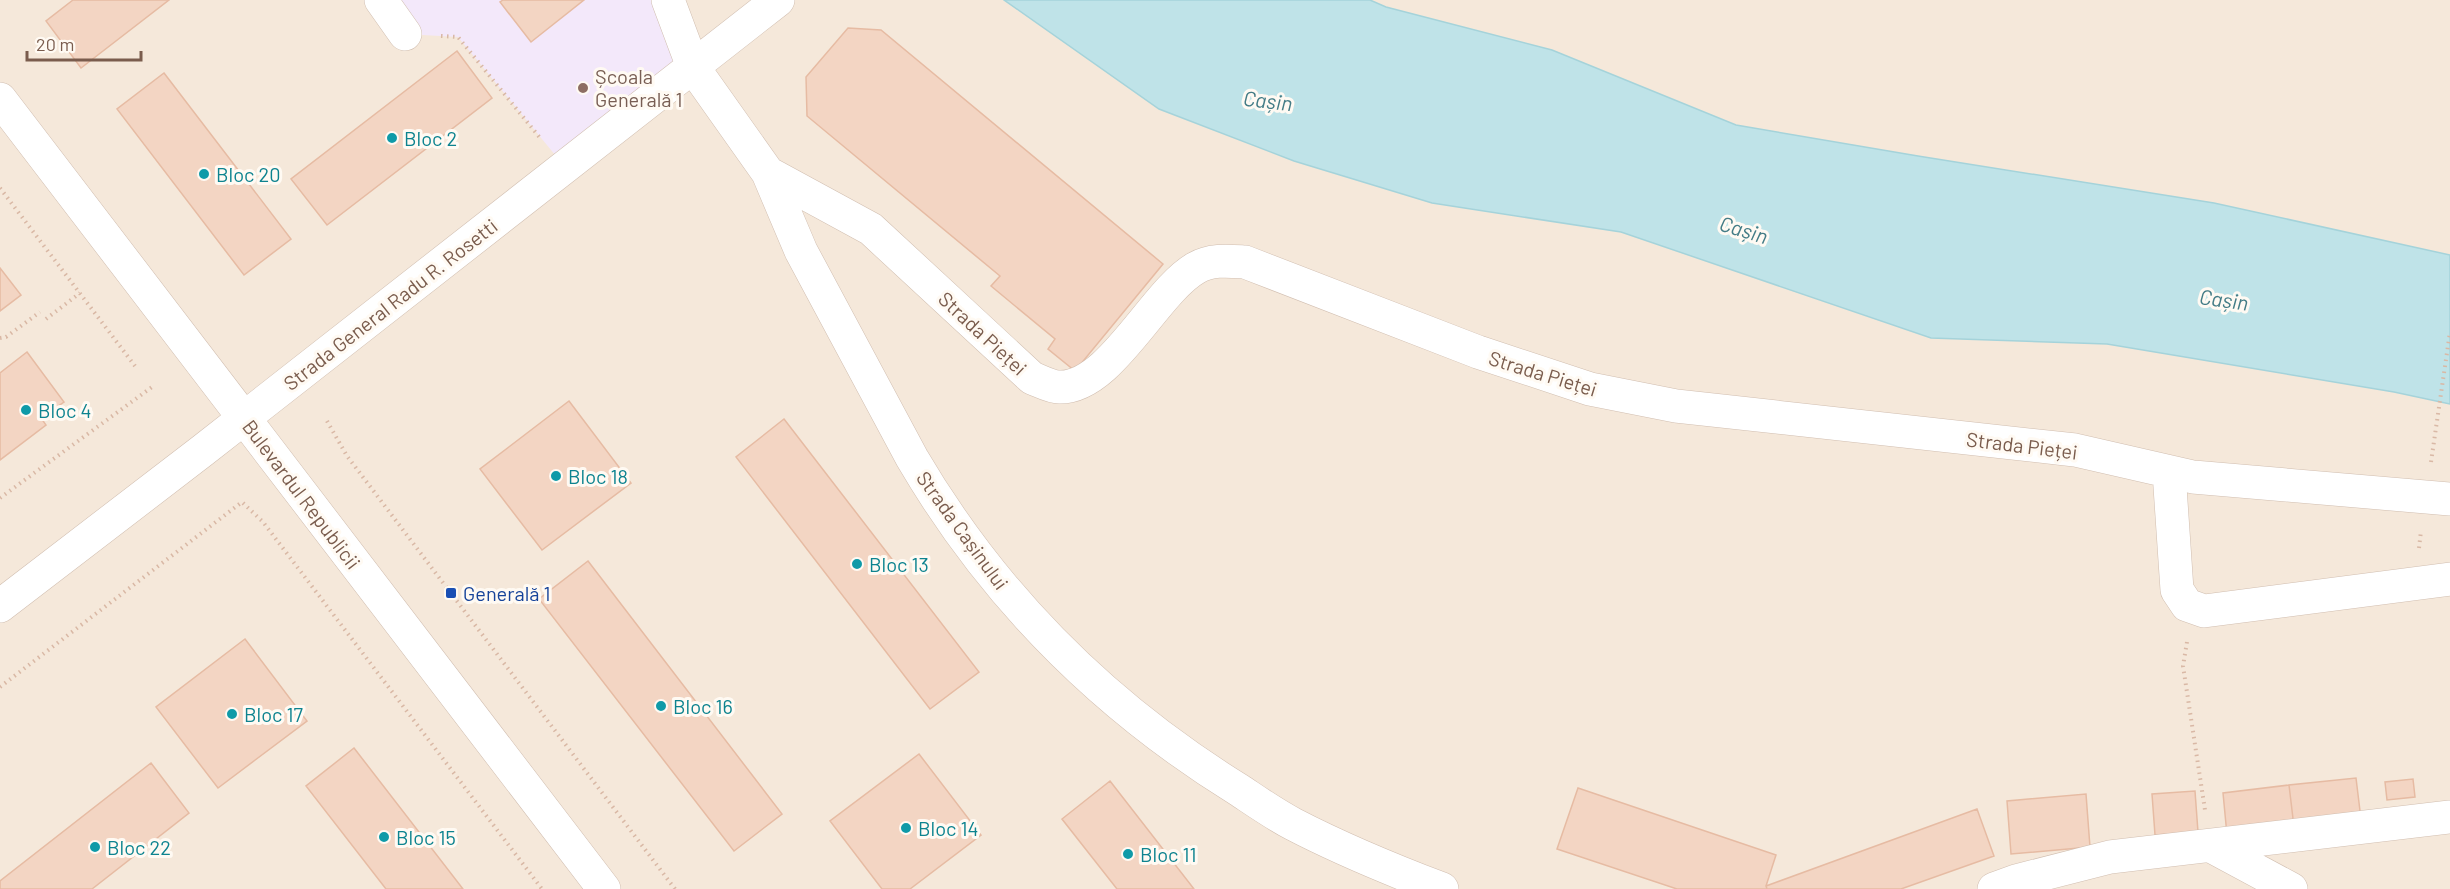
<svg xmlns="http://www.w3.org/2000/svg" width="2450" height="889" viewBox="0 0 2450 889" font-family="Barlow,sans-serif">
  <rect width="100%" height="100%" fill="#fdf6ec"/>
  <path fill="#f5e8da" d="M0 0H2450V889H0Z"/>
  <path fill="#f3e8fa" d="M381 0H669L694 66 565 167 458 37 405 34Z"/>
  <path fill="#bfe3e8" stroke="#a5d3da" stroke-width="1.5" d="M1004 0H1370L1386 7 1552 50 1736 125 1918 156 2214 203 2450 255V404L2394 392 2107 344 1931 338 1621 232 1432 203 1294 161 1159 109Z"/>
  <path fill="#f3d5c3" stroke="#e6bba3" stroke-width="1.5" d="M73 0H169L81 68 46 21Z
    M503 0H584L531 42 500 2Z
    M848 28 881 30 1163 264 1075 371 1048 349 1055 339 991 286 1000 276 807 116 806 77Z
    M457 51 492 98 327 225 291 179Z
    M164 73 291 239 244 275 117 109Z
    M0 268 21 295 0 311Z
    M27 352 64 402 41 418 46 425 0 460V373Z
    M569 401 631 483 542 550 480 469Z
    M784 419 979 672 930 709 736 457Z
    M588 561 782 814 734 851 539 599Z
    M245 639 307 721 218 788 156 707Z
    M354 748 463 889H386L306 786Z
    M919 754 981 835 910 889H882L830 821Z
    M151 763 189 813 92 889H0V881Z
    M2356 778 2361 819 2294 827 2289 785Z
    M2413 779 2415 797 2387 800 2385 782Z
    M1110 781 1194 889H1117L1062 819Z
    M2289 785 2294 827 2227 835 2223 793Z
    M1578 788 1776 855 1766 886 1767 889H1677L1557 849Z
    M2195 791 2198 832 2155 835 2152 794Z
    M2086 794 2090 847 2011 854 2007 801Z
    M1977 809 1994 856 1901 889H1767L1766 886Z"/>
  <g fill="none" stroke-linecap="round" stroke-linejoin="round">
    <g stroke="#d1beb0" stroke-width="34">
      <path id="minor" d="M381 0 405 34
        M668 0 693 67 768 173 801 251 912 458C993 596 1103 706 1239 790 1257 802 1274 814 1293 824 1341 849 1392 870 1442 889
        M0 99 604 889
        M768 173 871 229 1032 378C1040 381 1051 387 1059 387 1110 389 1154 292 1196 268 1211 259 1229 261 1245 262L1478 352 1590 389 1676 406 2075 450 2193 477 2450 499
        M2169 472 2177 590 2187 605 2204 611 2450 579
        M0 606 202 451 778 0
        M2211 846 2291 889
        M1994 889 2016 881 2110 857 2450 817"/>
    </g>
    <path stroke="#d9b8a5" stroke-width="4" stroke-dasharray="1.5 4.5" stroke-linecap="butt" d="M441 36 458 37 541 139
      M0 188 135 366
      M46 319 80 293
      M0 338 6 337 40 312
      M327 421 347 456 675 889
      M2431 462 2450 332
      M0 498 152 387
      M2419 548 2421 531
      M2187 642 2183 666 2205 810
      M0 687 242 502 263 522 542 889"/>
    <use href="#minor" stroke="#fff" stroke-width="33"/>
  </g>
  <circle fill="#8d6e63" stroke="#fffaf3" stroke-width="2" cx="583" cy="88" r="6"/>
  <g fill="#0f9aa8" stroke="#fffaf3" stroke-width="2">
    <circle cx="392" cy="138" r="6"/>
    <circle cx="204" cy="174" r="6"/>
    <circle cx="26" cy="410" r="6"/>
    <circle cx="556" cy="476" r="6"/>
    <circle cx="857" cy="564" r="6"/>
    <circle cx="661" cy="706" r="6"/>
    <circle cx="232" cy="714" r="6"/>
    <circle cx="906" cy="828" r="6"/>
    <circle cx="384" cy="837" r="6"/>
    <circle cx="95" cy="847" r="6"/>
    <circle cx="1128" cy="854" r="6"/>
  </g>
  <rect fill="#1a4fb4" stroke="#fffaf3" stroke-width="2" x="445" y="587" width="12" height="12" rx="3"/>
  <g text-anchor="middle" dominant-baseline="central" stroke-width="6" stroke-linejoin="round" paint-order="stroke">
    <g font-size="20" fill="#785e54" stroke="#fffaf3" text-anchor="start">
      <text x="595" y="76">Școala<tspan x="595" dy="23">Generală 1</tspan></text>
    </g>
    <g font-size="20" fill="#0d838f" stroke="#fffaf3" text-anchor="start">
      <text x="404" y="138">Bloc 2</text>
      <text x="216" y="174">Bloc 20</text>
      <text x="38" y="410">Bloc 4</text>
      <text x="568" y="476">Bloc 18</text>
      <text x="869" y="564">Bloc 13</text>
      <text x="673" y="706">Bloc 16</text>
      <text x="244" y="714">Bloc 17</text>
      <text x="918" y="828">Bloc 14</text>
      <text x="396" y="837">Bloc 15</text>
      <text x="107" y="847">Bloc 22</text>
      <text x="1140" y="854">Bloc 11</text>
    </g>
    <g font-size="20" fill="#7a5c4d" stroke="#fffaf3">
      <text transform="translate(390 304) rotate(-38)">Strada General Radu R. Rosetti</text>
      <text transform="translate(983 333) rotate(43)">Strada Pieței</text>
      <text transform="translate(1543 373) rotate(17)">Strada Pieței</text>
      <text transform="translate(2022 445) rotate(7)">Strada Pieței</text>
      <text transform="translate(302 494) rotate(53)">Bulevardul Republicii</text>
      <text transform="translate(963 530) rotate(54)">Strada Cașinului</text>
    </g>
    <g font-size="20" fill="#164399" stroke="#fffaf3" text-anchor="start">
      <text x="463" y="593">Generală 1</text>
    </g>
    <g font-size="21" font-style="italic" fill="#437c86" stroke="#fffaf3">
      <text transform="translate(1268 100) rotate(7)">Cașin</text>
      <text transform="translate(1744 229) rotate(17)">Cașin</text>
      <text transform="translate(2224 299) rotate(8)">Cașin</text>
    </g>
  </g>
  <path d="M27 51v9h114v-9" fill="none" stroke="#7a5c4d" stroke-width="3"/>
  <text x="36" y="51" font-size="18" fill="#7a5c4d" stroke="#fffaf3" stroke-width="4.5" paint-order="stroke">20 m</text>
</svg>
